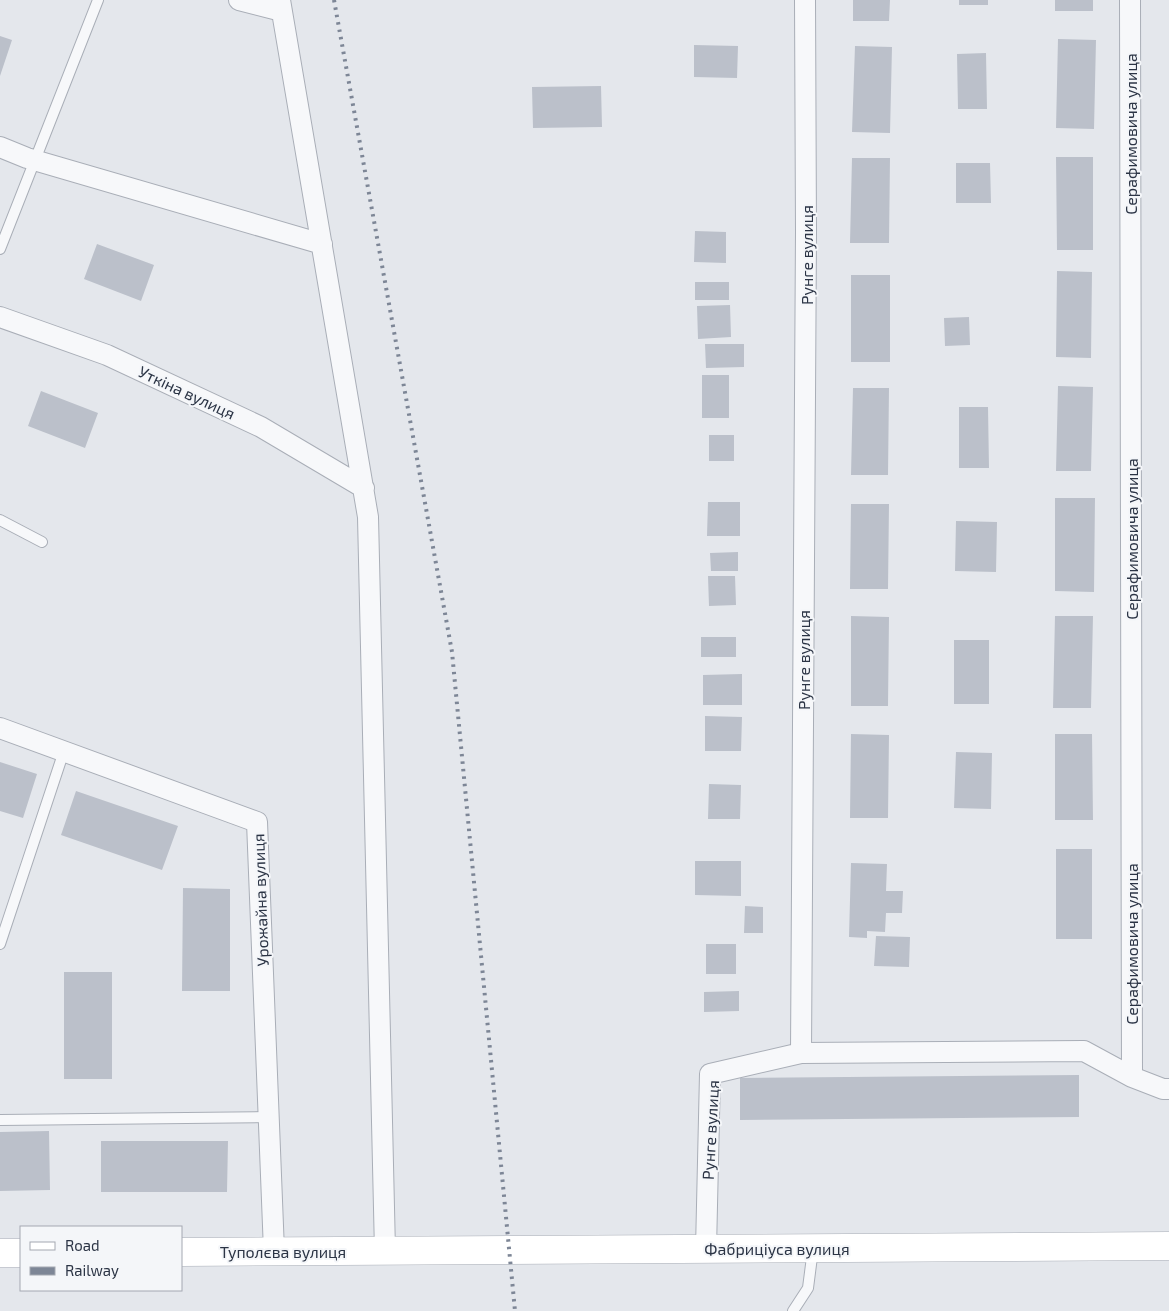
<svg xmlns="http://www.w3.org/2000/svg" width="1169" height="1311" viewBox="0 0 1169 1311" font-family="'Exo 2',sans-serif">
  <rect width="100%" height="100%" fill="#e4e7ec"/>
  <path fill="#bbc0ca" d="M853 0H890L889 21H853Z
    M959 0H988V5H959Z
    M1055 0H1093V11H1055Z
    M0 36 12 40 0 76Z
    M1058 39 1096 40 1094 129 1056 128Z
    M694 45 738 46 737 78 694 77Z
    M855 46 892 47 890 133 852 132Z
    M986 53 987 109H958L957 54Z
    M601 86 602 127 533 128 532 87Z
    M1056 157H1093V250H1057Z
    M852 158H890L889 243H850Z
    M956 163H990L991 203H956Z
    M695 231 726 232V263L694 262Z
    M97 244 154 265 141 301 84 279Z
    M1057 271 1092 272 1091 358 1056 357Z
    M851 275H890V362H851Z
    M695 282H729V300H695Z
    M730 305 731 337 698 339 697 306Z
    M969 317 970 345 945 346 944 318Z
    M705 344H744V367L706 368Z
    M702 375H729V418H702Z
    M1058 386 1093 387 1091 471H1056Z
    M853 388H889L888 475H851Z
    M41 391 98 413 85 448 28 426Z
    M959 407H988L989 468H959Z
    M709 435H734V461H709Z
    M1055 498H1095L1094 592 1055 591Z
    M708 502H740V536H707Z
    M851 504H889L888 589H850Z
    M956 521 997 522 996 572 955 571Z
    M738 552V571H711L710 553Z
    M708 576H735L736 605 709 606Z
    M851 616 889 617 888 706H851Z
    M1055 616H1093L1091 708H1053Z
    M701 637H736V657H701Z
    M954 640H989V704H954Z
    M742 674V705H703V675Z
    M705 716 742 717 741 751H705Z
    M851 734 889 735 888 818H850Z
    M1055 734H1092L1093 820H1055Z
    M956 752 992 753 991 809 954 808Z
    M0 762 37 774 23 818 0 811Z
    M709 784 741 785 740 819H708Z
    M76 791 178 826 162 870 61 835Z
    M1056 849H1092V939H1056Z
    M695 861H741V896L695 895Z
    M851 863 887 864 886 891H903L902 913H886L885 932 867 931V938L849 937Z
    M183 888 230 889V991H182Z
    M745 906 763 907V933H744Z
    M876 936 910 937 909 967 874 966Z
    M706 944H736V974H706Z
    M64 972H112V1079H64Z
    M739 991V1011L704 1012V992Z
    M1079 1075V1117L740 1120V1078Z
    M49 1131 50 1190 0 1191V1132Z
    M101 1141H228L227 1192H101Z"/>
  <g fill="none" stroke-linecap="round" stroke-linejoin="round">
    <g stroke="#a9aeb7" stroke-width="12">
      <path id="lane" d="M0 249 98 0
        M0 520 42 542
        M0 944 64 751
        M0 1120 269 1117
        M793 1311 808 1288 813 1249"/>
    </g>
    <g stroke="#a9aeb7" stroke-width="22">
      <path id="street" d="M239 0 282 11
        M280 0 368 517 385 1251
        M1130 0 1132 1077
        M0 147 27 158 322 244
        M0 317 107 355 261 427 364 488
        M0 728 257 822 274 1251
        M801 1053 1084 1051 1132 1077 1163 1089H1169
        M706 1249 710 1074 801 1053 806 232 805 0"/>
    </g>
    <g stroke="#a9aeb7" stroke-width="29">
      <path id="secondary" d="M181 1252 1169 1246
        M0 1253H21"/>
    </g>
    <use href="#lane" stroke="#f7f8fa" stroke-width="10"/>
    <use href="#street" stroke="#f7f8fa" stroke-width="20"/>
    <use href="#secondary" stroke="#fff" stroke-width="28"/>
    <path stroke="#7d8696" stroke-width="4" stroke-dasharray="2.5 5" stroke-linecap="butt" d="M334 0 452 652 515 1311"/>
  </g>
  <g text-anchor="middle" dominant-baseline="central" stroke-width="4" stroke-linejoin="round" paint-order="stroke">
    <g font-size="16" fill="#2b3445" stroke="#f4f6f9">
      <text transform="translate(1130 134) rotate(-90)">Серафимовича улица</text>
      <text transform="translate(806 255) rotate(-90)">Рунге вулиця</text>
      <text transform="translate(187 392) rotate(25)">Уткiна вулиця</text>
      <text transform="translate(1131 539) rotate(-90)">Серафимовича улица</text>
      <text transform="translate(803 660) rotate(-90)">Рунге вулиця</text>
      <text transform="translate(260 900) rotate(-92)">Урожайна вулиця</text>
      <text transform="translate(1131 944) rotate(-90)">Серафимовича улица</text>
      <text transform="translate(710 1130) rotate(-87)">Рунге вулиця</text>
      <text x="777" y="1248">Фабриціуса вулиця</text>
      <text x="283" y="1251">Туполєва вулиця</text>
    </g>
  </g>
  <rect x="20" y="1226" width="162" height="65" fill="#f4f6f9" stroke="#a4a8b1"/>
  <rect x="30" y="1242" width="25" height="8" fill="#ffffff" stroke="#a4a8b1"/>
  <text x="65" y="1251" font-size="15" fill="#2b3445">Road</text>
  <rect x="30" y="1267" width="25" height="8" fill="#7d8696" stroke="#a4a8b1"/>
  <text x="65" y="1276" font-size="15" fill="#2b3445">Railway</text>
</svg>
